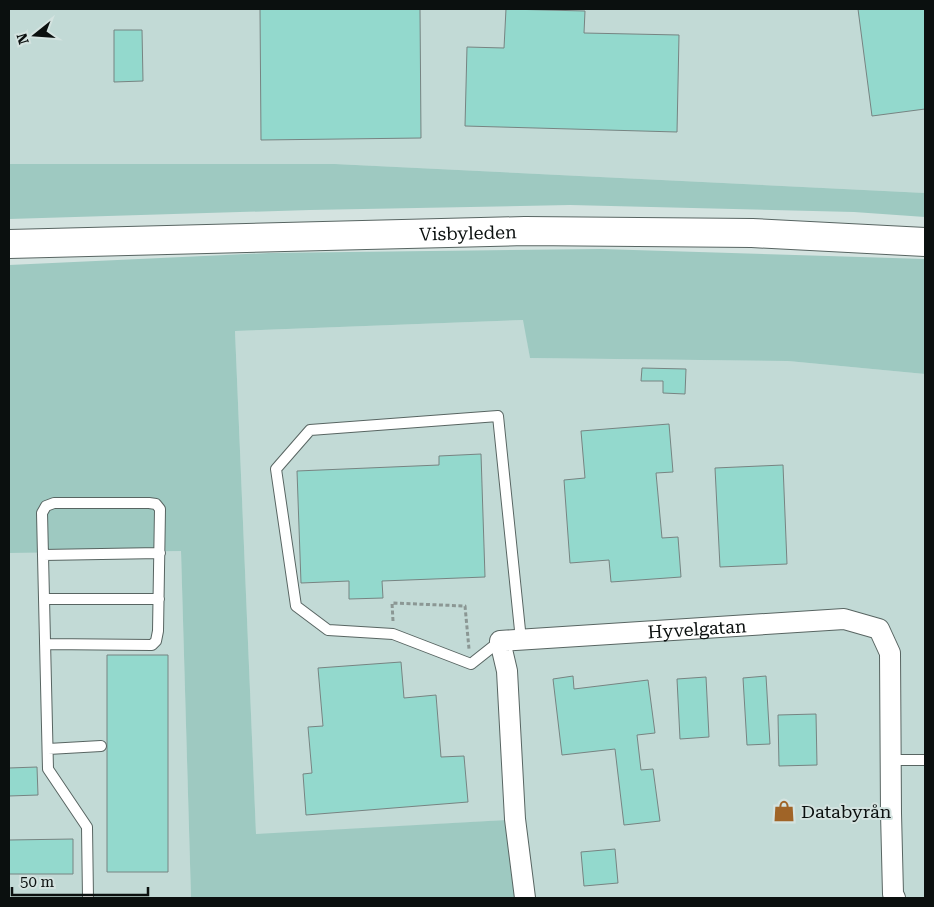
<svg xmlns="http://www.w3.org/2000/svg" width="934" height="907" viewBox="0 0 934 907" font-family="'Roboto Serif',serif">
  <rect width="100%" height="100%" fill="#d4e3e0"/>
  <path fill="#c2dad6" d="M9 9H925V193L335 164H9Z
    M524 320 530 358 788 361 925 374V898H515L506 820 256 835 235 331Z
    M181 550 191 898H9V553Z"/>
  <path fill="#9ec9c1" d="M9 164H335L925 193V217L854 212 570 205 310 210 9 219Z
    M601 249 925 259V374L788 361 530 358 523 320 235 331 256 834 506 820 515 898H191L181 551 9 553V265L269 253Z"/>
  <path fill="#93d9cd" stroke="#778482" d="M260 9H420L421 138 261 140Z
    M506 9 585 11 584 33 679 35 677 132 465 126 467 47 504 48Z
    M858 9H925V109L872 116Z
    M114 30H142L143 81 114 82Z
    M642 368 686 369 685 394 663 393V381H641Z
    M669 424 673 472 656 473 662 538 678 537 681 577 611 582 609 560 570 563 564 480 585 478 581 431Z
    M481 454 485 577 382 581 383 598 349 599V581L301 583 297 471 439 465V456Z
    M783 465 787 564 720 567 715 468Z
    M107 655H168V872H107Z
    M401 662 404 698 436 695 441 757 464 756 468 802 306 815 303 774 312 773 308 727 323 726 318 668Z
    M573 676 574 689 648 680 655 733 637 735 641 770 653 769 660 821 624 825 615 749 562 755 553 679Z
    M766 676 770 744 747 745 743 678Z
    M706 677 709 737 680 739 677 679Z
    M816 714 817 765 779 766 778 715Z
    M37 767 38 795 9 796V768Z
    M73 839V874H9V840Z
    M615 849 618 883 584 886 581 852Z"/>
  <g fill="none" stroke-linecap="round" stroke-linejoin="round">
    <g stroke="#586562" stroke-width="12">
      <path id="service" d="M43 555 160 553
        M44 599H159
        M500 641 471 664 393 634 328 630 296 606 276 469 310 430 498 416 521 640
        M45 644 152 645 156 641 158 631 160 509 156 504 149 503H54L46 506 42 513 48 769 87 827 88 898
        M48 749 101 746
        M891 760H925"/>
    </g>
    <g stroke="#586562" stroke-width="22">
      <g id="minor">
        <path id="s1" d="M525 898 515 819 507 671 500 641 844 619 879 629 890 653 891 813 893 894 895 898"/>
      </g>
    </g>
    <g stroke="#586562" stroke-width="30">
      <g id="secondary">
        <path id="s2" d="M9 244 525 231 752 233 925 242"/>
      </g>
    </g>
    <path stroke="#8b9794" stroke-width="3" stroke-dasharray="4 2.5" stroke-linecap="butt" d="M393 621 392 603 465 606 469 649"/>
    <use href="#service" stroke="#fff" stroke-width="10"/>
    <use href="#minor" stroke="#fff" stroke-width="20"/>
    <use href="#secondary" stroke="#fff" stroke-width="28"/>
  </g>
  <defs>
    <g id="shop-bare" transform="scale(1.725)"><path d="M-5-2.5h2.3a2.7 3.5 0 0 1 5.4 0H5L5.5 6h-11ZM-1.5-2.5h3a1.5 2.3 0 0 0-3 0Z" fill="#a06427" stroke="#d4e3e0" stroke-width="2.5" paint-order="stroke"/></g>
  </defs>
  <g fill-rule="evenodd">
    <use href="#shop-bare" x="784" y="811"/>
  </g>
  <g text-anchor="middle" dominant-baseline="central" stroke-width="4" stroke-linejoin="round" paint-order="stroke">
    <g font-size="18" fill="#0b100f" stroke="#d4e3e0">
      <text stroke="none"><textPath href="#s2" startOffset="459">Visbyleden</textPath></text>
      <text stroke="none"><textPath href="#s1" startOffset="456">Hyvelgatan</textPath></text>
    </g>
    <g font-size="18" fill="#0b100f" stroke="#d4e3e0" text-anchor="start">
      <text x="801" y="811">Databyrån</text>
    </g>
  </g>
  <rect width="934" height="907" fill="none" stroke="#0b100f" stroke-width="20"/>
  <g transform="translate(35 35) rotate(253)" stroke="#d4e3e0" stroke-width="4" paint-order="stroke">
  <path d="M0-4L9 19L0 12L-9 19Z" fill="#0b100f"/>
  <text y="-8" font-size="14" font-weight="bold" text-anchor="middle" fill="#0b100f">N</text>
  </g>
  <path d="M12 887v8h136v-8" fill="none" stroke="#0b100f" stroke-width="2.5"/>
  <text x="20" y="887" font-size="15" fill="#0b100f" stroke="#d4e3e0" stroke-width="4" paint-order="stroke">50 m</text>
</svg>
